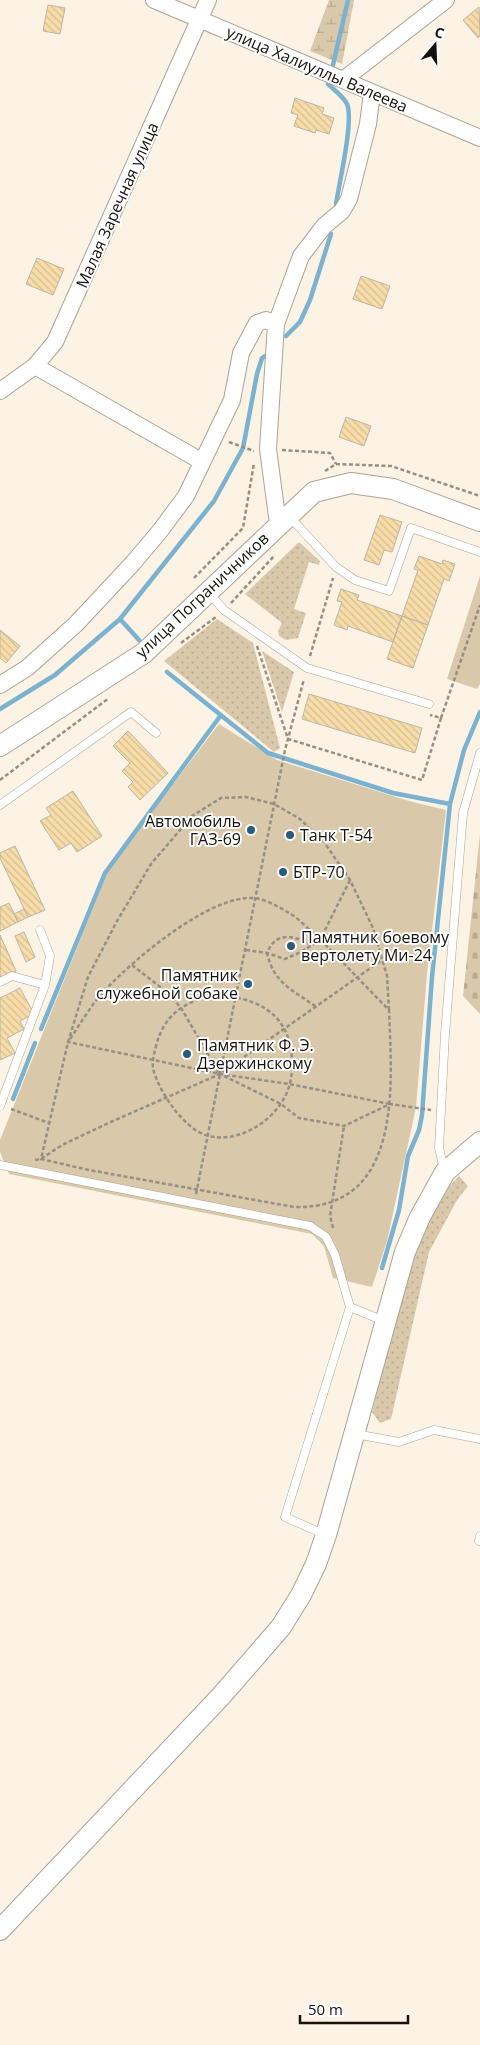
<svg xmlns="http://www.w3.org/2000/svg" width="480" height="2045" viewBox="0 0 480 2045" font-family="'Open Sans',sans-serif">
  <defs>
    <pattern id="grass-dots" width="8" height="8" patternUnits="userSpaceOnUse" patternTransform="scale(1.25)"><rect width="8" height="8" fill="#d9c8aa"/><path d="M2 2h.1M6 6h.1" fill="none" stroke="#b9ab91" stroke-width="1.8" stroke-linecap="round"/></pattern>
    <pattern id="wetland-marsh" width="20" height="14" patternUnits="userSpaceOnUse" patternTransform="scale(1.25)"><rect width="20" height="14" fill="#d9c8aa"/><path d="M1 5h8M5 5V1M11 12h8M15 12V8" fill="none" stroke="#b9ab91"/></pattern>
    <pattern id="cemetery-stones" width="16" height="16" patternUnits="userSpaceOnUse" patternTransform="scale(1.25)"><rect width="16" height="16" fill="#d9c8aa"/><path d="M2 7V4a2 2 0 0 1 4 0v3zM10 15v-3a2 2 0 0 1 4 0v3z" fill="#b9ab91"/></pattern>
    <pattern id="building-back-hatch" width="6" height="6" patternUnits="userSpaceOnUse" patternTransform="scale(1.25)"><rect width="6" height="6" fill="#f8dda9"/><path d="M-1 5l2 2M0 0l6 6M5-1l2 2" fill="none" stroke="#d4bd90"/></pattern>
  </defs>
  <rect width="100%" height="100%" fill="#fcf3e4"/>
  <path fill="url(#grass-dots)" d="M299 542 320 561 319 565 309 562 294 609 306 613 298 638 286 640 279 636 278 631 282 623 245 594Z
    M217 619 253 643 280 748 274 752 164 661Z
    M262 651 294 672 282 712Z
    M459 1176 468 1186 457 1200 429 1252 391 1419 380 1423 372 1412 415 1244 437 1199Z"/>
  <path fill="url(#wetland-marsh)" d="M329 0H354L342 64 310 51Z"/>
  <path fill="url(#cemetery-stones)" d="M480 834V1014L463 996Z"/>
  <path fill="#d9c8aa" d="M480 576V684L477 689 447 679Z
    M219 724 277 760 409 801 446 810 427 974 416 1107 387 1241 372 1287 333 1278 324 1246 312 1234 9 1174 0 1152V1140L109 868Z"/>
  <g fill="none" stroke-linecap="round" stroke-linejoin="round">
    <path stroke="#7ab2d0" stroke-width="4.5" d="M332 69 348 0
      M328 84C334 90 343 96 347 104 354 120 339 184 336 204
      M286 336 300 322 310 300 331 234
      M120 619 139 640
      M167 672 268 753 393 793 450 804 432 977 422 1115 419 1130 408 1156 399 1210 382 1268
      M0 709 55 675 120 619 214 501 243 448 257 374 262 358 265 356
      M450 804 464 750 480 712
      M41 1029 105 873 221 715
      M13 1099 35 1043"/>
  </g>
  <path fill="url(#building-back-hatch)" stroke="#bcb5a6" d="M48 5 65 8 60 34 43 31Z
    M479 7 480 36 478 38 463 20Z
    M295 98 324 108 322 114 334 118 329 134 316 130 315 133 294 126 298 115 291 113Z
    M37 258 64 269 53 295 26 284Z
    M361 276 390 286 382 309 353 299Z
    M346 417 371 426 364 446 339 437Z
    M380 515 402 522 392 552 384 550 379 565 364 560Z
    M419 556 442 564 443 560 455 564 449 581 444 579 428 625 402 616 418 570 414 569Z
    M341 589 359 595 357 600 402 616 393 642 348 626 347 630 334 625 342 602 337 601Z
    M402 616 428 625 413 668 387 659Z
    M0 630 20 646 6 663 0 658Z
    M309 694 422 728 415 753 302 719Z
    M128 731 168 773 140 800 128 787 133 782 122 771 130 763 113 746Z
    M73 791 102 836 77 852 71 843 59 850 40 821 51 815 46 808Z
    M15 846 45 910 28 917 0 858V853Z
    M9 903 18 922 0 931V907Z
    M24 909 28 917 18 922 14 914Z
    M24 932 35 957 26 962 15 936Z
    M0 935 16 971 0 978Z
    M20 988 34 1014 20 1021 24 1029 7 1038 15 1053 0 1060V998Z"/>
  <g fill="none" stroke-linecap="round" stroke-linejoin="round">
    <g stroke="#aba395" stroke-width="9">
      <path id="service" d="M289 516 336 567 355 580 389 591 411 528 480 552
        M209 593 224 610 307 668 429 704
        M0 805 131 712 156 733
        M0 982 12 976 45 985
        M0 1106 45 985 50 956 40 930
        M0 1165 310 1226 326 1237 335 1255 350 1307 384 1321
        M444 1170 439 1148 445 1034 463 813 480 753
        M355 1434 399 1442 434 1430 480 1439
        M326 1535 285 1517 350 1307
        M479 1541 480 1536"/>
    </g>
    <g stroke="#aba395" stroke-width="18">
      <path id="minor" d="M154 0 480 138
        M343 80 446 0
        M35 366 201 461
        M0 391 35 366 55 342 208 0
        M278 524 268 449 276 324 301 256 324 226 342 211 349 199 368 124 372 93
        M0 685 27 668 76 624 133 563 160 531 186 496 232 400 241 353 257 323 266 320 276 324"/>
    </g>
    <g stroke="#aba395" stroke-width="22">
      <path id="tertiary" d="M0 746 144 653 314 492 351 483 393 489 480 521
        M0 1930 222 1695 281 1627 301 1595 316 1564 326 1535 405 1252 420 1217 445 1172 480 1142"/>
    </g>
    <path stroke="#958f84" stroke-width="2.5" stroke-dasharray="4 2.5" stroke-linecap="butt" d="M229 442 254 451
      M282 450 330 453 336 464
      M325 471 336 464 391 466 480 496
      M194 578 243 528 254 463
      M231 603 275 555
      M181 643 216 617
      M257 646 288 739 422 780 441 718 430 715
      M310 656 333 578
      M441 718 480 605
      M0 780 109 698
      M311 945C293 935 276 931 267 953 274 983 291 989 315 1006
      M246 950 267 953 285 959 301 952 320 940 350 880
      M132 965 168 993 181 1008 219 1073
      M211 995C255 996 290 1012 292 1060 293 1073 290 1089 283 1100 269 1124 237 1143 209 1136 195 1133 182 1119 174 1109 166 1098 158 1085 154 1072 151 1063 154 1055 156 1046 164 1015 182 1004 211 995Z
      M389 1010 387 976 373 928 350 880 324 842 300 819 274 804 246 797 221 798 192 816 151 864 117 921 88 977 68 1042 41 1159 89 1170 294 1207C403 1210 392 1086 389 1010 363 984 339 957 312 932 305 926 297 917 289 913 279 907 265 899 254 898 210 895 137 957 108 987 92 1003 81 1023 68 1042L220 1074 289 1084 390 1104
      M224 1076 281 1104 299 1118 344 1126 390 1104 431 1110
      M11 1109 49 1123
      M35 1160 41 1159 62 1145 113 1121 220 1074 382 960
      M196 1194 285 750 304 679
      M333 1228 330 1216 344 1126"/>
    <use href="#service" stroke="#fff" stroke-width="8"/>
    <use href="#minor" stroke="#fff" stroke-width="16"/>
    <use href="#tertiary" stroke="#fff" stroke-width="20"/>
  </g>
  <g fill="#275d78" stroke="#fff" stroke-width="2">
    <circle cx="251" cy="830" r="5"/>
    <circle cx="290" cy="835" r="5"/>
    <circle cx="283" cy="872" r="5"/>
    <circle cx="291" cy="946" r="5"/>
    <circle cx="248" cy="984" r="5"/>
    <circle cx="187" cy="1054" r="5"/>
  </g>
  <g text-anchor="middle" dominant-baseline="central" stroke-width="4" stroke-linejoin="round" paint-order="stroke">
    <g font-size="16" fill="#15120d" stroke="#fff">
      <text transform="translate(317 69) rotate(23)">улица Халиуллы Валеева</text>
      <text transform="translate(117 205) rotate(-66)">Малая Заречная улица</text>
      <text transform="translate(202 595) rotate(-43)">улица Пограничников</text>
    </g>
    <g font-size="16" fill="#15120d" stroke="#fff" text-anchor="start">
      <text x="241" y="821" text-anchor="end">Автомобиль<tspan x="241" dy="18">ГАЗ-69</tspan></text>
      <text x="300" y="835">Танк Т-54</text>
      <text x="293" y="872">БТР-70</text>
      <text x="301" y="937">Памятник боевому<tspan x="301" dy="18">вертолету Ми-24</tspan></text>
      <text x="238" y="975" text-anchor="end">Памятник<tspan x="238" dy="18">служебной собаке</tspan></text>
      <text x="197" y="1045">Памятник Ф. Э.<tspan x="197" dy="18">Дзержинскому</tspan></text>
    </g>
  </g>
  <g transform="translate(435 45) rotate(19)" stroke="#ffffff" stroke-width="4" paint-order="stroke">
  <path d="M0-4L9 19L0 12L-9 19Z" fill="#15120d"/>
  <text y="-8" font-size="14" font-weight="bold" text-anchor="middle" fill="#15120d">С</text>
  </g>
  <path d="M300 2015v8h108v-8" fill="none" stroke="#15120d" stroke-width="2.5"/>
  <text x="308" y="2015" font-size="15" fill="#15120d" stroke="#ffffff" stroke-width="4" paint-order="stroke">50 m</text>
</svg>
